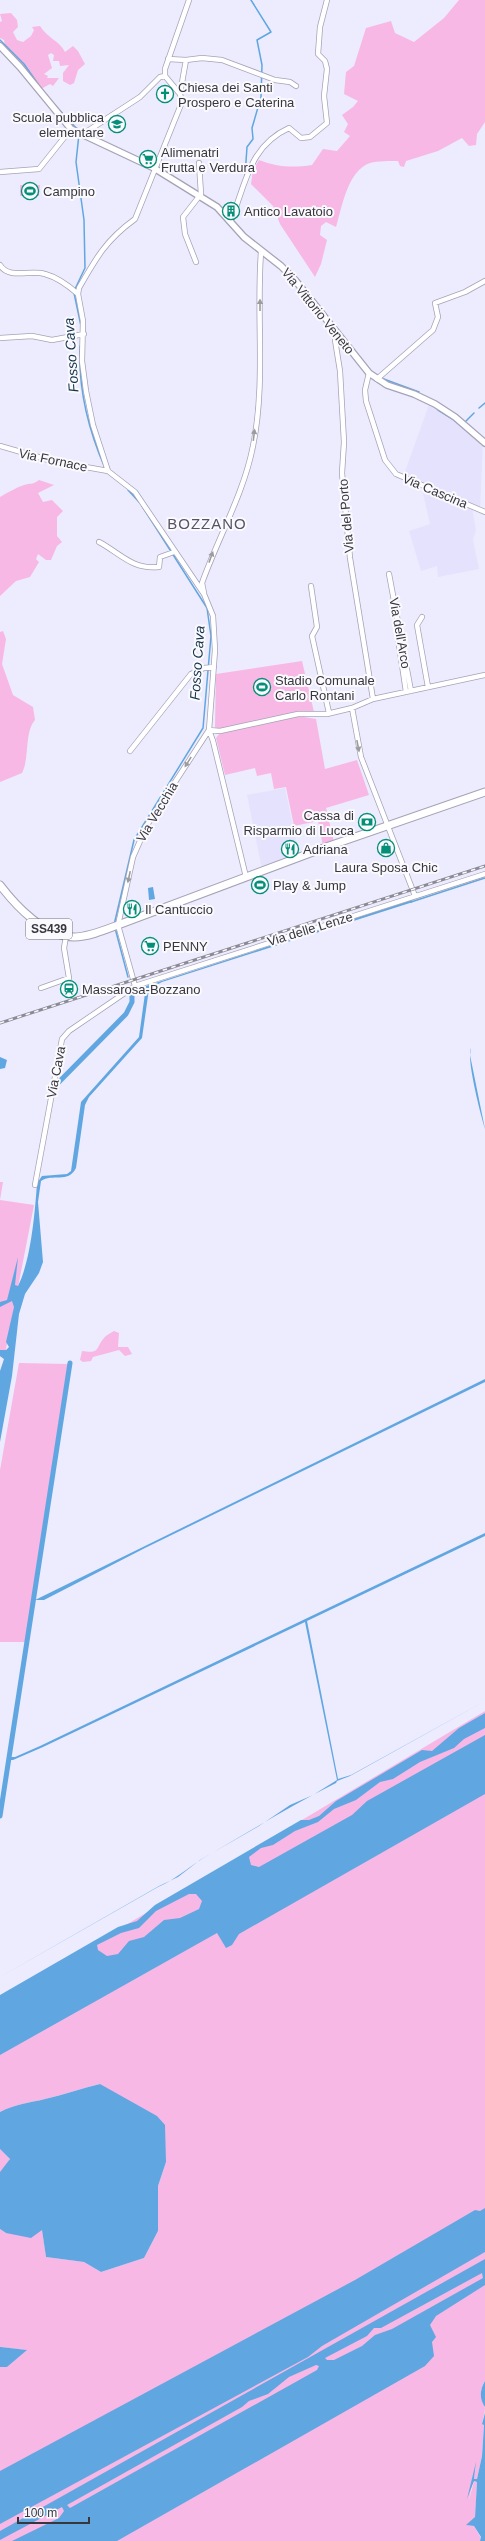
<svg xmlns="http://www.w3.org/2000/svg" width="485" height="2541" viewBox="0 0 485 2541" font-family="Arial,sans-serif">
  <rect width="100%" height="100%" fill="#edebfe"/>
  <path fill="#e5e2fd" d="M430 402 483 441 480 510 472 508 476 530 473 540 479 569 438 577 437 566 421 571 409 531 430 524 421 485 403 477Z
    M285 788 299 855 262 869 247 795Z"/>
  <path fill="#f7b8e5" d="M459 0H485V122L477 134 476 145 469 146 462 138 438 151 406 161 404 167 400 166 398 161C389 161 378 161 370 163 347 171 342 208 336 227L326 222 321 226 320 235 327 240 321 264 315 277 280 224 273 206 251 184 253 170 259 160C277 167 292 168 312 165L323 149 337 151 350 136 344 132 348 124 342 115 353 107 358 101 344 94 346 72 354 66 366 28 391 21 395 33 414 42 444 18Z
    M11 13 17 20 18 27 13 32 17 40 23 42 31 36 34 30 32 27 40 26C47 38 60 41 65 52L73 46 78 51 85 64 78 70 74 83 70 85 63 81V73L69 65 60 66 59 61H53L54 55 51 53 48 55 52 68 44 74 48 76 47 78H59L53 86 50 84 41 89 28 71 5 46 4 40 0 38V22L2 21 0 14Z
    M20 185H40L39 196H20Z
    M39 480 54 485 38 493 43 502 52 500 63 511 57 517V536L62 542 57 546 51 560H46L38 554 36 559 39 562 30 577 16 581 0 596V497C7 493 15 488 24 485 30 483 33 485 39 480Z
    M3 631 6 639 2 664 13 695 33 707 35 720C24 733 30 757 22 773L0 782V632Z
    M302 661 314 712 219 729 215 727 216 674Z
    M298 716 316 719 325 769 357 760 369 795 326 808 334 842 323 846 318 821 294 826 286 787 274 789 271 773 257 776 255 768 225 775 216 738 220 733Z
    M0 1182H3L0 1200 34 1205 0 1380 4 1359 0 1356Z
    M114 1331 119 1333 118 1347H128L132 1354 125 1356 119 1350 93 1357 91 1361 83 1362 80 1360 82 1351C101 1354 95 1348 104 1338 106 1335 111 1333 114 1331Z
    M19 1363 68 1364 25 1642H0V1470Z
    M485 1711V2381C478 2391 483 2398 485 2408 485 2413 483 2419 482 2424H484L482 2456 477 2479H474L476 2464 469 2500 474 2481 477 2482 475 2518 467 2525 474 2526 481 2538 480 2541H0V2367H7L26 2350 0 2347V2229L6 2233 42 2229 46 2257 84 2262 101 2272 144 2258 158 2231V2186L166 2162 100 2084C82 2088 64 2095 45 2099 29 2103 15 2104 0 2112V1996L114 1932Z
    M0 2149 10 2159 2 2173 0 2172Z"/>
  <path fill="#60a7e1" fill-rule="evenodd" d="M153 887 155 899 149 900 148 888Z
    M412 900 413 902 162 982 149 989 142 1038 89 1097 85 1105 76 1168C68 1184 52 1173 41 1181L38 1202 43 1262 39 1273 25 1294 19 1314 12 1376 0 1442V1371L4 1359 0 1356V1350H6L9 1347 6 1342 14 1307 12 1301 0 1307V1302L7 1300 18 1257 15 1285 18 1286C31 1260 35 1212 37 1183L42 1176 67 1174 71 1171 81 1102 139 1037 146 986Z
    M471 1048 470 1055 485 1129C481 1116 466 1059 471 1048Z
    M0 1057 7 1060 5 1068 0 1069Z
    M485 1379V1382L145 1548 44 1600H35Z
    M485 1533V1536L307 1621 338 1779 351 1775 485 1701 350 1776 337 1781 336 1783C290 1806 247 1833 202 1859 186 1869 176 1879 158 1887L0 1977 159 1886 178 1877 200 1860 259 1826 290 1805 313 1795 337 1780 305 1622 43 1747 13 1760H9L10 1757H15L40 1746Z
    M485 1713V1728L464 1739 454 1748 420 1762 393 1779 380 1782 356 1800 334 1809 318 1822 295 1831 273 1845 261 1848 249 1857 251 1865 259 1867 352 1815 367 1801 485 1735V1794L239 1934 232 1945 226 1948 217 1933 0 2055V1995L118 1927 137 1921 155 1905 301 1820H309L319 1816 336 1801 422 1750 432 1751 459 1728ZM189 1894H196L202 1901 199 1909 180 1918 164 1920 144 1937 129 1941 118 1954 107 1956 98 1950 97 1945 121 1933 139 1928 156 1911Z
    M100 2084 157 2116 165 2125 166 2162 158 2186V2231L144 2258 101 2272 84 2262 46 2257 42 2230 31 2238 6 2233 0 2229V2172L10 2159 0 2149V2112C15 2104 29 2103 45 2099 64 2095 82 2088 100 2084Z
    M485 2208V2252L322 2346 308 2357 0 2524V2471L355 2280 475 2210 480 2211Z
    M485 2259V2285L436 2316 430 2325 436 2337 432 2342 434 2356 425 2366 117 2541H12L59 2518 64 2511 62 2507 0 2540V2531ZM482 2273 483 2278 392 2329 375 2335 362 2346 334 2360H327L325 2358 367 2336 374 2328H381ZM316 2365 319 2366 317 2370 70 2508 67 2505 242 2407 249 2401 268 2394 289 2377Z
    M0 2347H1L27 2350 7 2367H0Z
    M485 2381V2407C479 2399 480 2389 485 2381Z
    M485 2413V2541H480L481 2537 474 2526 466 2525 475 2517 477 2482 474 2481 467 2499 476 2462 474 2479H477L482 2456 484 2425 482 2424Z"/>
  <g fill="none" stroke-linecap="round" stroke-linejoin="round">
    <path stroke="#60a7e1" stroke-width="1.5" d="M0 40 24 64 38 84
      M51 101 78 130
      M245 176 247 147 253 139 252 128 261 97 262 65 257 40 271 32 251 0
      M301 283 325 313
      M75 289 85 268 84 220 76 162 79 134
      M74 293 81 326
      M80 346C78 389 88 429 105 468
      M381 378 419 392
      M479 408 485 403
      M438 410 459 423
      M466 421 474 413
      M128 490 139 502
      M411 902 485 878
      M114 925 134 840 203 728 211 636 207 608 142 506
      M115 928 128 977"/>
    <path stroke="#60a7e1" stroke-width="5" d="M55 1086 126 1014 132 1002V990
      M0 1816 70 1363"/>
    <g stroke="#a5a3b6" stroke-width="6">
      <path id="minor" d="M168 59 186 60 202 58 222 60 275 80 290 82 296 86
        M186 60 180 94 182 102 135 219C106 240 96 258 79 288L78 294 83 321 82 361 86 391 93 425 108 471 135 492 204 594 213 616 215 650 209 730 213 741 246 877
        M165 76V69L189 0
        M165 76 180 94
        M83 134 140 97 160 77 165 76
        M0 172 39 169 71 129
        M231 220C246 184 249 146 289 128L301 138 310 137 327 123 324 96 327 69 325 61 318 54 320 27 327 0
        M196 262 185 234 183 217 201 194 199 163
        M0 265C9 280 31 269 45 274 56 277 69 286 78 294
        M337 332 335 340 340 371 344 442 342 473 350 558 373 699
        M0 338 32 336 52 340 84 334
        M369 373 365 390 366 401 385 460 396 474 485 512
        M377 379 433 330 438 317 435 303 465 292 485 281
        M0 446 52 461 108 471
        M99 542C120 553 132 570 159 567L160 557 174 552
        M389 574 411 691
        M311 586 317 627 312 636 329 713
        M204 593 202 583C218 538 244 493 253 446 266 382 256 317 261 252
        M422 617 417 625 428 687
        M398 638 406 692
        M352 708 361 757 415 896
        M130 751 191 674 204 668 214 667
        M135 986 118 925 133 857 147 825 209 730 220 731 298 714H327L352 708 373 699 485 675
        M41 988 69 978 64 948 66 936
        M35 1185 62 1039 69 1031 135 986 485 874"/>
    </g>
    <g stroke="#a5a3b6" stroke-width="8">
      <path id="tertiary" d="M0 46 20 67 71 129 154 168 217 207 244 237 281 266 295 280 369 373 387 385 414 394 435 404 455 417 485 443"/>
    </g>
    <g stroke="#a5a3b6" stroke-width="9">
      <path id="primary" d="M0 885C16 906 45 937 74 937 88 937 105 930 118 925L329 846 485 792"/>
    </g>
    <use href="#minor" stroke="#fff" stroke-width="4.5"/>
    <use href="#tertiary" stroke="#fff" stroke-width="5.5"/>
    <use href="#primary" stroke="#fff" stroke-width="7"/>
    <g stroke="#8b8a96" stroke-width="3">
      <path id="rail" d="M0 1023 485 866"/>
    </g>
    <use href="#rail" stroke="#fafafe" stroke-width="1.5" stroke-dasharray="4.5" stroke-linecap="butt"/>
  </g>
  <defs><path id="oneway-solid" d="M-6-.8H1V-3.2L6.5 0L1 3.2V.8H-6Z"/></defs>
  <g fill="#9c9b9e">
    <use href="#oneway-solid" transform="translate(260 305) rotate(-90)"/>
    <use href="#oneway-solid" transform="translate(254 435) rotate(-83)"/>
    <use href="#oneway-solid" transform="translate(211 557) rotate(-70)"/>
    <use href="#oneway-solid" transform="translate(358 746) rotate(79)"/>
    <use href="#oneway-solid" transform="translate(188 762) rotate(122)"/>
    <use href="#oneway-solid" transform="translate(129 877) rotate(102)"/>
  </g>
  <defs>
    <g id="church-ring" transform="scale(0.9)"><circle r="9.5" fill="#fafafe" stroke="#048f78" stroke-width="1.5"/><path d="M-1.2-6h2.4v3.5h3.3v2.4h-3.3V6h-2.4V-.1h-3.3v-2.4h3.3Z" fill="#048f78"/></g>
    <g id="school-ring" transform="scale(0.9)"><circle r="9.5" fill="#fafafe" stroke="#048f78" stroke-width="1.5"/><path d="M0-5L7-2L0 1L-7-2ZM-4 1L0 2.5L4 1V4Q0 6-4 4Z" fill="#048f78"/></g>
    <g id="supermarket-ring" transform="scale(0.9)"><circle r="9.5" fill="#fafafe" stroke="#048f78" stroke-width="1.5"/><path d="M-6-5.5h2.5l.6 2H6L4.5 2H-2.5L-4.4-4H-6ZM-1.5 3.2a1.3 1.3 0 1 0 .1 0ZM3 3.2a1.3 1.3 0 1 0 .1 0Z" fill="#048f78"/></g>
    <g id="stadium-ring" transform="scale(0.9)"><circle r="9.5" fill="#fafafe" stroke="#048f78" stroke-width="1.5"/><path d="M0-5a6.5 5 0 1 0 0 10a6.5 5 0 1 0 0-10ZM-3.5-1.8h7v3.6h-7Z" fill="#048f78"/></g>
    <g id="building-ring" transform="scale(0.9)"><circle r="9.5" fill="#fafafe" stroke="#048f78" stroke-width="1.5"/><path d="M-4-6H4V6H1V3H-1V6H-4ZM-2.5-4.3h1.7v1.8h-1.7ZM.8-4.3h1.7v1.8H.8ZM-2.5-1h1.7V.8h-1.7ZM.8-1h1.7V.8H.8Z" fill="#048f78"/></g>
    <g id="bank-ring" transform="scale(0.9)"><circle r="9.5" fill="#fafafe" stroke="#048f78" stroke-width="1.5"/><path d="M-6-4H6V4H-6ZM0-2.3a2.3 2.3 0 1 0 0 4.6a2.3 2.3 0 1 0 0-4.6Z" fill="#048f78"/></g>
    <g id="shop-ring" transform="scale(0.9)"><circle r="9.5" fill="#fafafe" stroke="#048f78" stroke-width="1.5"/><path d="M-5-2.5h2.3a2.7 3.5 0 0 1 5.4 0H5L5.5 6h-11ZM-1.5-2.5h3a1.5 2.3 0 0 0-3 0Z" fill="#048f78"/></g>
    <g id="restaurant-ring" transform="scale(0.9)"><circle r="9.5" fill="#fafafe" stroke="#048f78" stroke-width="1.5"/><path d="M-5-6h1v4h1v-4h1v4h1v-4h1v5L-1.5 .5V6h-2V.5L-5-1ZM5-6V6H3V1.5H1.5Q1.5-4 5-6Z" fill="#048f78"/></g>
    <g id="station-ring" transform="scale(0.9)"><circle r="9.5" fill="#fafafe" stroke="#048f78" stroke-width="1.5"/><path d="M-3-6H3Q5-6 5-4V2Q5 4 3 4L4.5 6H3L1.5 4h-3L-3 6H-4.5L-3 4Q-5 4-5 2V-4Q-5-6-3-6ZM-3.5-4v3h7v-3ZM-3.5 1v1.5H-2V1ZM2 1v1.5H3.5V1Z" fill="#048f78"/></g>
  </defs>
  <g fill-rule="evenodd">
    <use href="#church-ring" x="165" y="94"/>
    <use href="#school-ring" x="117" y="124"/>
    <use href="#supermarket-ring" x="148" y="159"/>
    <use href="#stadium-ring" x="30" y="191"/>
    <use href="#building-ring" x="231" y="211"/>
    <use href="#stadium-ring" x="262" y="687"/>
    <use href="#bank-ring" x="367" y="822"/>
    <use href="#shop-ring" x="386" y="848"/>
    <use href="#restaurant-ring" x="290" y="849"/>
    <use href="#stadium-ring" x="260" y="885"/>
    <use href="#restaurant-ring" x="132" y="909"/>
    <use href="#supermarket-ring" x="150" y="946"/>
    <use href="#station-ring" x="69" y="989"/>
  </g>
  <g text-anchor="middle" dominant-baseline="central" stroke-width="4" stroke-linejoin="round" paint-order="stroke">
    <rect fill="#fafafe" stroke="#727278" stroke-width="1" x="26" y="919" width="46" height="20" rx="3"/>
    <g font-size="12" font-weight="bold" fill="#38373e">
      <text x="49" y="929">SS439</text>
    </g>
    <g font-size="13" fill="#38373e" stroke="#fafafe" text-anchor="start">
      <text x="178" y="87">Chiesa dei Santi<tspan x="178" dy="15">Prospero e Caterina</tspan></text>
      <text x="104" y="117" text-anchor="end">Scuola pubblica<tspan x="104" dy="15">elementare</tspan></text>
      <text x="161" y="152">Alimenatri<tspan x="161" dy="15">Frutta e Verdura</tspan></text>
      <text x="43" y="191">Campino</text>
      <text x="244" y="211">Antico Lavatoio</text>
      <text x="275" y="680">Stadio Comunale<tspan x="275" dy="15">Carlo Rontani</tspan></text>
      <text x="354" y="815" text-anchor="end">Cassa di<tspan x="354" dy="15">Risparmio di Lucca</tspan></text>
      <text x="303" y="849">Adriana</text>
      <text x="386" y="867" text-anchor="middle">Laura Sposa Chic</text>
      <text x="273" y="885">Play &amp; Jump</text>
      <text x="145" y="909">Il Cantuccio</text>
      <text x="163" y="946">PENNY</text>
      <text x="82" y="989">Massarosa-Bozzano</text>
    </g>
    <g font-size="13" fill="#38373e" stroke="#fafafe">
      <text transform="translate(318 311) rotate(51)">Via Vittorio Veneto</text>
      <text transform="translate(53 460) rotate(12)">Via Fornace</text>
      <text transform="translate(435 491) rotate(23)">Via Cascina</text>
      <text transform="translate(346 516) rotate(-95)">Via del Porto</text>
      <text transform="translate(400 633) rotate(80)">Via dell'Arco</text>
      <text transform="translate(157 812) rotate(-59)">Via Vecchia</text>
      <text transform="translate(310 929) rotate(-17)">Via delle Lenze</text>
      <text transform="translate(56 1072) rotate(-79)">Via Cava</text>
    </g>
    <g font-size="14" font-style="italic" fill="#14334b" stroke="#fafafe">
      <text transform="translate(71 355) rotate(-94)">Fosso Cava</text>
      <text transform="translate(197 663) rotate(-86)">Fosso Cava</text>
    </g>
    <g font-size="15" letter-spacing="1" fill="#565464" stroke="#fafafe">
      <text x="207" y="523">BOZZANO</text>
    </g>
  </g>
  <path d="M18 2517v6h71v-6" fill="none" stroke="#38373e" stroke-width="2"/>
  <text x="24" y="2517" font-size="12" fill="#38373e" stroke="#fafafe" stroke-width="3" paint-order="stroke">100 m</text>
</svg>
